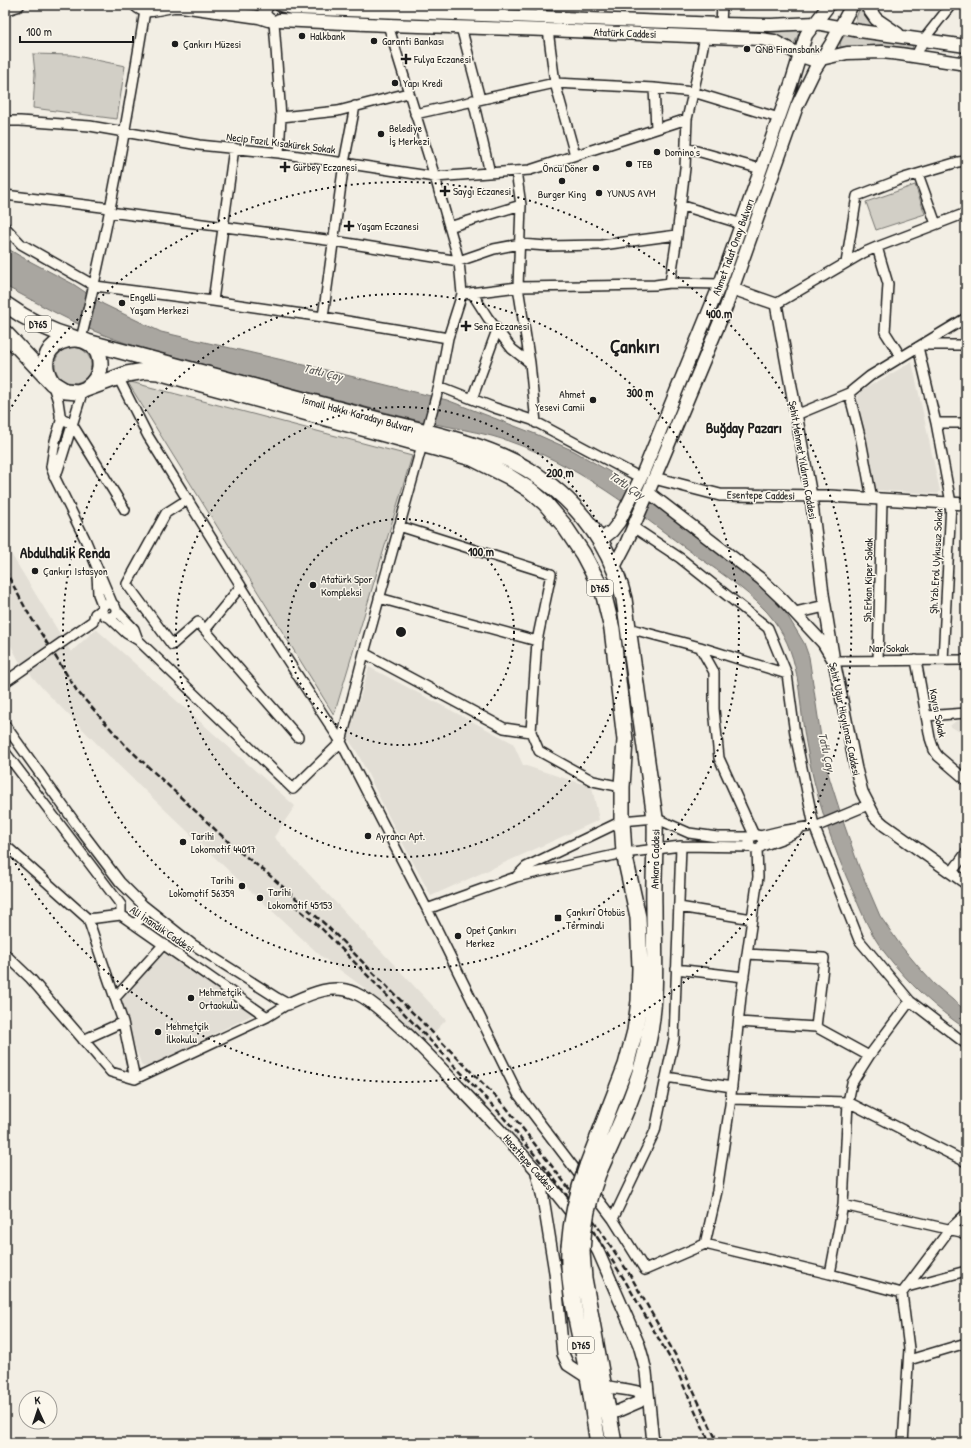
<svg xmlns="http://www.w3.org/2000/svg" width="971" height="1448" viewBox="0 0 971 1448" font-family="'Patrick Hand',sans-serif">
  <rect width="100%" height="100%" fill="#f2eee4"/>
  <filter id="ink" filterUnits="userSpaceOnUse"><feTurbulence type="fractalNoise" baseFrequency=".025" numOctaves="2"/><feDisplacementMap in="SourceGraphic" scale="8" xChannelSelector="R" yChannelSelector="G"/><feConvolveMatrix kernelMatrix="1 2 1 2 8 2 1 2 1" color-interpolation-filters="sRGB"/></filter>
  <g filter="url(#ink)">
    <path fill="#e2ded5" d="M912 362 940 491 938 494 875 490 857 404 859 392Z
      M5 544 71 652 96 629 295 806 274 837 446 1020 424 1043 363 987 321 956 229 871 115 762 44 690 19 661 5 634Z
      M369 667 513 743 523 765 592 787 599 820 431 896 389 817 357 752 348 739Z
      M966 720V736L950 726 956 721Z
      M169 953 254 1014 148 1067 142 1066 121 1008 122 1000 134 982 162 955Z"/>
    <path fill="#d2cfc6" stroke="#777671" d="M860 7 869 20 876 26 854 24Z
      M709 29H801L794 44 773 34 766 32 709 31Z
      M849 34 913 44 912 49 883 45 840 47C840 41 843 35 849 34Z
      M33 54 72 55 125 66 117 119 33 108 35 74Z
      M915 185 925 214 876 230 866 202Z
      M55 365a18 18 0 1 1 36 0a18 18 0 1 1-36 0Z
      M127 381 412 456 334 715Z"/>
    <path fill="#a9a6a0" stroke="#716f6b" d="M5 247 20 256 73 284 103 304 161 332 326 370 447 400 538 435 574 451 610 472 651 500 756 582 781 605 804 643 809 657 825 764 844 824 859 867 880 916 901 946 922 971 934 984 966 1011V1029C935 1008 908 983 885 953 871 935 862 914 854 894 832 846 815 795 806 743 797 694 803 653 767 612 744 587 712 567 684 547 633 509 582 469 522 446 483 430 440 427 400 416 340 400 280 385 220 369 178 358 134 348 94 331 63 318 34 301 5 286Z"/>
    <g fill="none" stroke-linecap="round" stroke-linejoin="round">
      <g stroke="#1c1c1c" stroke-width="12">
        <path id="minor" d="M541 5 542 16
          M274 22 281 117 279 153
          M721 24 722 5
          M388 25 435 177 459 261 462 294 448 338 439 386 426 433
          M461 27 480 99
          M548 30 555 83 575 155
          M916 56 924 39 951 5
          M654 88 656 128
          M473 100 490 173
          M415 114 555 83 654 88 693 92 779 118
          M281 117 338 111 408 93
          M5 121H20L90 126 199 145 279 153 435 177 530 170 687 119
          M686 148 761 169
          M516 171 521 205 518 287 530 363 536 423
          M918 174 936 224
          M5 195 110 208
          M680 205 742 224
          M109 212 334 241 459 261 494 249 520 244 547 246 602 245 677 235
          M5 227 21 244 95 286 213 301 323 317 448 338
          M449 227 521 205
          M877 247 888 284 885 332 901 357
          M846 263 857 196 904 178 958 162 966 161
          M670 283 676 244 685 168 687 119 699 67 705 36
          M472 293 488 318 512 349 530 363
          M462 294 518 287 655 285 670 283 720 284
          M213 301 234 148
          M776 304 863 253 877 247 966 213
          M323 317 344 163 355 106
          M81 339C108 231 127 121 145 11
          M922 345H966
          M918 347 936 423 951 503 943 660
          M118 377 148 436 277 644 341 742 427 909 518 1094 613 1219 645 1270 705 1244 830 1274 902 1293 950 1229 966 1214
          M52 383 58 401 61 421 55 441 51 467 55 478 85 539 112 603
          M439 386 495 408 532 420 641 478
          M849 393 861 440 872 499
          M472 399 497 330
          M796 415 849 393 870 376 966 318
          M60 417 72 424 125 510
          M936 423H966
          M54 477 58 470 83 390
          M188 499 166 513 127 584 172 645 198 622 298 737
          M399 526 551 574 537 641 531 732 539 751 593 781 622 787
          M633 527 680 558 768 628 787 674 795 734 814 826 859 940 910 1001 966 1044
          M97 574 98 594 103 607
          M379 598 537 641
          M102 610a7 7 0 1 1 14 0a7 7 0 1 1-14 0Z
          M116 610 134 629 138 640
          M109 617 126 633 138 640 293 789 341 742 364 653 422 445
          M90 623 93 621 95 614 102 609
          M628 628 700 647 787 674
          M205 630 241 586
          M700 647 714 672V709L719 758 754 835
          M364 653 504 728 531 732
          M878 660 882 500
          M916 660 930 738 934 750 938 756 966 780
          M834 661 966 660
          M926 716 966 713
          M5 725 79 828 120 882 143 905 192 944 277 998 288 1004
          M5 752 121 905V915
          M760 836 781 831 820 825 868 805
          M5 845 88 919 121 915 267 1017 288 1004
          M762 846 784 838 798 831
          M951 873 966 853
          M517 876 526 867 622 821 655 818 689 833 717 837H751L757 835 760 836 763 841 761 847 756 849 751 847 749 842 751 837
          M679 907 752 919
          M427 909 516 877 624 853 681 846 751 847
          M88 919 123 1022 135 1079
          M134 924 144 917 143 905
          M5 954 31 979 111 1072 135 1079 267 1017
          M676 969 744 977
          M115 998 164 944
          M739 1022 816 1027 824 958 747 954
          M816 1027 869 1056
          M83 1040 123 1022
          M666 1077 732 1087
          M731 1099 848 1102 966 1162
          M843 1205 961 1232 966 1235
          M613 1219 655 1131 674 1039 681 846
          M705 1244 717 1191 730 1105 741 996 758 877 757 849
          M830 1274 843 1205 848 1102 852 1083 869 1056 910 1001
          M907 1287 966 1271
          M902 1293 909 1349 903 1443
          M909 1360 966 1343"/>
      </g>
      <g stroke="#1c1c1c" stroke-width="14">
        <path id="tertiary" d="M733 289 776 304 811 496 823 594 833 655
          M654 478 720 495 829 496 966 504
          M648 492 761 579 782 599 823 643 834 661 856 769 862 792 875 817 884 825 966 883
          M795 613 825 606
          M288 1004C310 994 331 983 355 993 366 998 376 1006 385 1014 410 1035 432 1058 454 1082 487 1116 520 1151 551 1187 567 1207 585 1228 598 1251L639 1345 643 1359 646 1372 653 1443
          M537 1173 543 1198 555 1272 563 1354 568 1365 588 1378
          M603 1386C617 1389 634 1389 647 1395
          M609 1415 639 1402 648 1395"/>
      </g>
      <g stroke="#1c1c1c" stroke-width="15">
        <path id="secondary" d="M136 5C143 12 151 12 158 6
          M268 5C262 11 264 18 272 21
          M280 5 292 8 721 24 771 25 816 23 860 31 966 46
          M866 5 876 19 898 34
          M5 9 18 5
          M152 10 173 6H181L259 17 268 20
          M279 20 388 25 548 30 760 39 774 41 804 57 813 60 821 59 847 53 882 52 900 54 966 64
          M601 540 612 531 619 522 642 475 720 284 791 84 806 35 829 5
          M614 567 626 544 662 460 726 307 797 106 815 69 831 44 852 5"/>
      </g>
      <g stroke="#1c1c1c" stroke-width="18">
        <path id="trunk" d="M5 304C26 319 49 331 74 338
          M5 333 52 383 65 391 78 392 127 374 145 371 158 372 472 458 508 476 530 490 545 503 563 524 583 554 603 592 612 629 625 740 622 787V821L624 853 638 917 640 968 639 1001 635 1031 626 1065 587 1166
          M87 342C183 368 279 393 375 419 424 432 484 443 527 469 577 500 610 542 624 599L655 818C656 847 653 876 654 906 654 953 658 1000 647 1047 637 1091 616 1133 598 1174
          M51 381C25 336 103 321 100 367 99 376 94 383 87 388
          M569 1247C567 1291 580 1333 588 1377 592 1399 594 1421 598 1443
          M582 1252 584 1278 614 1443"/>
      </g>
      <use href="#minor" stroke="#fbf7ec" stroke-width="9"/>
      <use href="#tertiary" stroke="#fbf7ec" stroke-width="11"/>
      <use href="#secondary" stroke="#fbf7ec" stroke-width="12"/>
      <use href="#trunk" stroke="#fbf7ec" stroke-width="15"/>
      <path stroke="#1c1c1c" stroke-width="2.5" stroke-dasharray="6 3" stroke-linecap="butt" d="M5 570 27 611 77 691 126 746 236 849 267 873 326 925 506 1107 592 1218 630 1275 681 1365 718 1443
        M294 905 322 929 371 979 498 1111 545 1167 588 1223 624 1279 675 1367 710 1443"/>
      <g stroke="#1c1c1c" stroke-width="12" stroke-linecap="butt">
        <path id="minor-bridge" d="M5 682 90 623"/>
      </g>
      <g stroke="#1c1c1c" stroke-width="18" stroke-linecap="butt">
        <path id="trunk-bridge" d="M569 1247C571 1219 577 1193 587 1166
          M582 1252C583 1224 588 1200 598 1174"/>
      </g>
      <use href="#minor-bridge" stroke="#fbf7ec" stroke-width="9"/>
      <use href="#trunk-bridge" stroke="#fbf7ec" stroke-width="15"/>
    </g>
  </g>
  <g fill="none" stroke="#1c1c1c" stroke-width="2" stroke-dasharray="2 4">
    <circle cx="401" cy="632" r="113"/>
    <circle cx="401" cy="632" r="225"/>
    <circle cx="401" cy="632" r="338"/>
    <path d="M6 417A450 450 0 1 1 6 847"/>
  </g>
  <g fill="#1c1c1c" stroke="#fbf7ec" stroke-width="1.5">
    <circle cx="302" cy="36" r="4"/>
    <circle cx="374" cy="41" r="4"/>
    <circle cx="175" cy="44" r="4"/>
    <circle cx="747" cy="49" r="4"/>
    <path d="M404 53h4v4h4v4h-4v4h-4v-4h-4v-4h4z"/>
    <circle cx="395" cy="83" r="4"/>
    <circle cx="381" cy="134" r="4"/>
    <circle cx="657" cy="152" r="4"/>
    <circle cx="629" cy="164" r="4"/>
    <path d="M283 161h4v4h4v4h-4v4h-4v-4h-4v-4h4z"/>
    <circle cx="596" cy="168" r="4"/>
    <circle cx="562" cy="181" r="4"/>
    <path d="M443 185h4v4h4v4h-4v4h-4v-4h-4v-4h4z"/>
    <circle cx="599" cy="193" r="4"/>
    <path d="M347 220h4v4h4v4h-4v4h-4v-4h-4v-4h4z"/>
    <circle cx="122" cy="303" r="4"/>
    <path d="M464 320h4v4h4v4h-4v4h-4v-4h-4v-4h4z"/>
    <circle cx="593" cy="400" r="4"/>
    <circle cx="35" cy="571" r="4"/>
    <circle cx="313" cy="585" r="4"/>
    <circle cx="368" cy="836" r="4"/>
    <circle cx="183" cy="842" r="4"/>
    <circle cx="242" cy="886" r="4"/>
    <circle cx="260" cy="898" r="4"/>
    <rect x="554" y="914" width="8" height="8" rx="2"/>
    <circle cx="458" cy="936" r="4"/>
    <circle cx="191" cy="998" r="4"/>
    <circle cx="158" cy="1032" r="4"/>
  </g>
  <g text-anchor="middle" dominant-baseline="central" stroke-width="3" stroke-linejoin="round" paint-order="stroke">
    <g fill="#fbf7ec" stroke="#5f5e5a" stroke-width="1">
      <rect x="25" y="316" width="26" height="16" rx="3"/>
      <rect x="587" y="580" width="26" height="16" rx="3"/>
      <rect x="568" y="1337" width="26" height="16" rx="3"/>
    </g>
    <g font-size="10" font-weight="bold" fill="#1c1c1c">
      <text x="38" y="324">D765</text>
      <text x="600" y="588">D765</text>
      <text x="581" y="1345">D765</text>
    </g>
    <g font-size="11" fill="#1c1c1c" stroke="#fbf7ec">
      <text transform="translate(625 33) rotate(2)">Atatürk Caddesi</text>
      <text transform="translate(281 143) rotate(7)">Necip Fazıl Kısakürek Sokak</text>
      <text transform="translate(733 247) rotate(-70)">Ahmet Talat Onay Bulvarı</text>
      <text transform="translate(358 414) rotate(15)">İsmail Hakkı Karadayı Bulvarı</text>
      <text transform="translate(803 460) rotate(80)">Şehit Mehmet Yıldırım Caddesi</text>
      <text transform="translate(761 495) rotate(1)">Esentepe Caddesi</text>
      <text transform="translate(936 561) rotate(-87)">Şh.Yzb.Erol Uykusuz Sokak</text>
      <text transform="translate(868 580) rotate(-89)">Şh.Erkan Kiper Sokak</text>
      <text x="889" y="648">Nar Sokak</text>
      <text transform="translate(938 713) rotate(79)">Kayısı Sokak</text>
      <text transform="translate(845 719) rotate(78)">Şehit Uğur Hiçyılmaz Caddesi</text>
      <text transform="translate(655 859) rotate(-89)">Ankara Caddesi</text>
      <text transform="translate(162 929) rotate(34)">Ali İnandık Caddesi</text>
      <text transform="translate(529 1163) rotate(49)">Hacettepe Caddesi</text>
    </g>
    <g font-size="11" fill="#1c1c1c" stroke="#fbf7ec" text-anchor="start">
      <text x="310" y="36">Halkbank</text>
      <text x="382" y="41">Garanti Bankası</text>
      <text x="183" y="44">Çankırı Müzesi</text>
      <text x="755" y="49">QNB Finansbank</text>
      <text x="414" y="59">Fulya Eczanesi</text>
      <text x="403" y="83">Yapı Kredi</text>
      <text x="389" y="128">Belediye<tspan x="389" dy="13">İş Merkezi</tspan></text>
      <text x="665" y="152">Domino's</text>
      <text x="637" y="164">TEB</text>
      <text x="293" y="167">Gürbey Eczanesi</text>
      <text x="588" y="168" text-anchor="end">Öncü Döner</text>
      <text x="453" y="191">Saygı Eczanesi</text>
      <text x="607" y="193">YUNUS AVM</text>
      <text x="562" y="194" text-anchor="middle">Burger King</text>
      <text x="357" y="226">Yaşam Eczanesi</text>
      <text x="130" y="297">Engelli<tspan x="130" dy="13">Yaşam Merkezi</tspan></text>
      <text x="474" y="326">Sena Eczanesi</text>
      <text x="585" y="394" text-anchor="end">Ahmet<tspan x="585" dy="13">Yesevi Camii</tspan></text>
      <text x="43" y="571">Çankırı Istasyon</text>
      <text x="321" y="579">Atatürk Spor<tspan x="321" dy="13">Kompleksi</tspan></text>
      <text x="191" y="836">Tarihi<tspan x="191" dy="13">Lokomotif 44017</tspan></text>
      <text x="376" y="836">Ayrancı Apt.</text>
      <text x="234" y="880" text-anchor="end">Tarihi<tspan x="234" dy="13">Lokomotif 56359</tspan></text>
      <text x="268" y="892">Tarihi<tspan x="268" dy="13">Lokomotif 45153</tspan></text>
      <text x="566" y="912">Çankırı Otobüs<tspan x="566" dy="13">Terminali</tspan></text>
      <text x="466" y="930">Opet Çankırı<tspan x="466" dy="13">Merkez</tspan></text>
      <text x="199" y="992">Mehmetçik<tspan x="199" dy="13">Ortaokulu</tspan></text>
      <text x="166" y="1026">Mehmetçik<tspan x="166" dy="13">İlkokulu</tspan></text>
    </g>
    <g font-size="12" font-style="italic" fill="#545351" stroke="#fbf7ec">
      <text transform="translate(323 372) rotate(14)">Tatlı Çay</text>
      <text transform="translate(627 485) rotate(34)">Tatlı Çay</text>
      <text transform="translate(827 752) rotate(77)">Tatlı Çay</text>
    </g>
    <g font-size="15" font-weight="bold" fill="#1c1c1c" stroke="#fbf7ec">
      <text x="744" y="427">Buğday Pazarı</text>
      <text x="65" y="552">Abdulhalik Renda</text>
    </g>
    <g font-size="19" font-weight="bold" fill="#1c1c1c" stroke="#fbf7ec">
      <text x="635" y="346">Çankırı</text>
    </g>
  </g>
  <circle cx="401" cy="632" r="6" fill="#1c1c1c" stroke="#fbf7ec" stroke-width="2"/>
  <g font-size="12" text-anchor="middle" font-weight="bold" fill="#1c1c1c" stroke="#fbf7ec" stroke-width="3" stroke-linejoin="round" paint-order="stroke">
    <text x="719" y="318">400 m</text>
    <text x="640" y="397">300 m</text>
    <text x="560" y="477">200 m</text>
    <text x="481" y="556">100 m</text>
  </g>
  <rect width="971" height="1448" fill="none" stroke="#fbf7ec" stroke-width="20"/>
  <rect x="10" y="10" width="951" height="1428" fill="none" stroke="#1c1c1c" stroke-width="1.5" filter="url(#ink)"/>
  <g transform="translate(38 1410) rotate(357)"><circle r="19" fill="#fbf7ec" stroke="#a29f99"/>
  <path d="M0-3L7 15L0 10L-7 15Z" fill="#1c1c1c"/>
  <text y="-6" font-size="11" font-weight="bold" text-anchor="middle" fill="#1c1c1c">K</text>
  </g>
  <path d="M20 36v6h113v-6" fill="none" stroke="#1c1c1c" stroke-width="2"/>
  <text x="26" y="36" font-size="12" fill="#1c1c1c" stroke="#fbf7ec" stroke-width="3" paint-order="stroke">100 m</text>
</svg>
